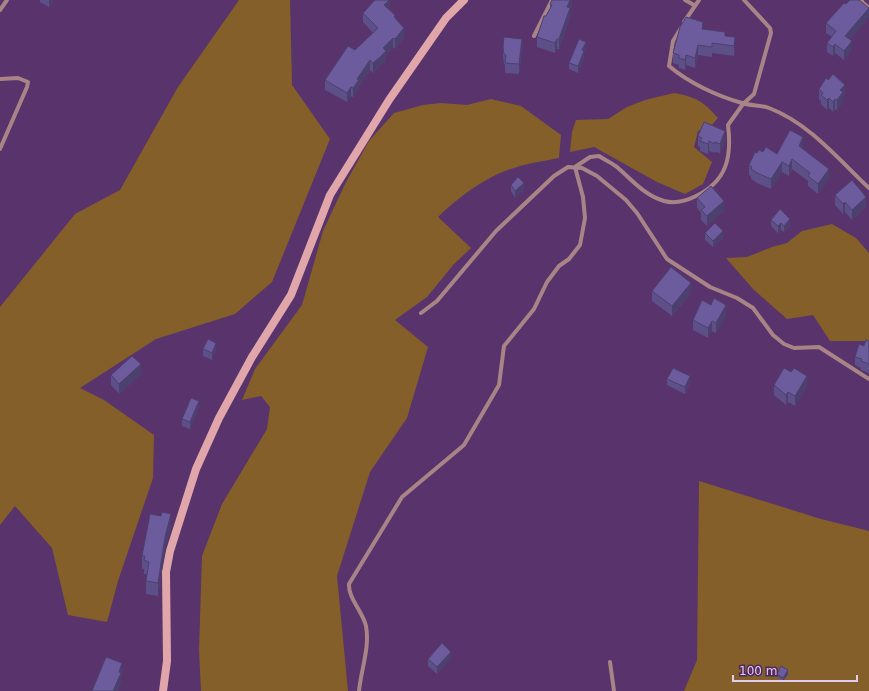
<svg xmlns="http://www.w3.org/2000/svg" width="869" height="691" viewBox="0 0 869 691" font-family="'DejaVu Sans',sans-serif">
  <rect width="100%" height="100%" fill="#59336b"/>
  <path fill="#845f2a" d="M239 0H290L292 85 330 139 272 282 235 314 156 339 80 388 104 400 154 435 153 478 118 581 107 622 68 615 52 548 15 506 0 525V307L75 214 120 190 178 87Z
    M674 93C696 97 703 101 718 118L710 127 698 131 694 147 712 162 703 184 685 194 657 182 594 147 570 152 572 132 576 120 608 119 627 107 645 100Z
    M491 99 521 106 561 135 559 158C544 161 528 163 514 168 486 176 459 197 438 217L471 248 454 264 427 297 395 320 428 347 407 418 370 472 337 576 348 691H201L199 650 202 556 222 504 267 429 270 407 261 396 242 400 255 369 302 305 323 231 345 184 369 141 394 113 423 105 441 103 467 105Z
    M832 224 856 238 869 253V341H830L813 315 787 319 753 289 726 258 747 257 772 247 787 243 802 231Z
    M699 481 821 519 869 531V691H684L697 660Z"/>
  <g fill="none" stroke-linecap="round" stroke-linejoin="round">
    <path stroke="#a98487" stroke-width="4" d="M685 0 694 5
      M862 0V2L869 8
      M0 10 7 0
      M684 22 699 0
      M681 28 673 41 669 66C689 83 717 96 742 103 751 106 761 105 769 108 809 123 839 160 869 188
      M534 36 552 0
      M0 79 18 78 28 82 27 87 0 149
      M421 313 437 301 496 231 554 176 568 167 582 168 597 176 626 200 637 213 667 259 710 287 737 298 753 308 773 335 784 344 794 348 819 347 869 379
      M610 662 614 691
      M359 691C361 670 370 647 366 626 363 612 348 598 349 584L402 497 464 445 499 385 504 346 534 309 547 282 559 266 569 259 580 245 585 218 583 197 575 167 590 157 599 156C605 160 612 163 617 167 632 180 644 195 664 201 675 204 686 201 696 196 727 181 732 157 728 125L743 104 754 94 771 33 770 28 744 0"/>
    <path stroke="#e0a6aa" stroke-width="8" d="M163 691 167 661 166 572 170 551 196 469 219 418 252 357 291 295 330 195 389 100 446 18 464 0"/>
  </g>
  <path fill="#5d4f87" d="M40 0H53L49 7 40 2Z
    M390 0V8L389 9 395 19 404 38 395 49 393 47 386 54V61L380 66 373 73 370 70 359 86V89L353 97 351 96 347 102 325 90V80L373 33 363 22V13Z
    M572 0V5L570 9V18L559 49H557L555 53 537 47V37L550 10V4Z
    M846 4 869 17 850 39 852 50 844 60 835 53 833 56 827 52V43L832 37 826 33V23Z
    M703 29 725 36 735 47 734 56 712 53V57L698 55 695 68 686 65 685 70 679 68V65L673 63V53Z
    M503 47 522 49 519 74 505 73V65L504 64 503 57Z
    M586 48 584 52V57L578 73 569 69V63Z
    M819 89 845 94 843 96V102L837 110 835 109 833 112 829 108 827 110 821 104V101L819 99Z
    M698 136 725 141 720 153 715 152V153L709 151 708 154 700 151V147L698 146Z
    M803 147V149L829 179 818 194 808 186V181L792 169 789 176 782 172 771 189 757 183 751 179V176L749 175V165L757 153 763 152 777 154Z
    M511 185 524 190 515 198 511 191Z
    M835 195 866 207 852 220 845 212 843 214 835 205Z
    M697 198 724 211 707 226 701 220V213L697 208Z
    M771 220 790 226 784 232 781 230 778 233 771 226Z
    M705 233 723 238 713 247 705 240Z
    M652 291 691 293 672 316 652 301Z
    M726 315 716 333 712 331 708 338 693 330V320Z
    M869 341V373L861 370V368L855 365V357Z
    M203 349 216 350 212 360 203 356Z
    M141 374 119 394 111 385V375Z
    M667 379 690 383 685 394 667 385Z
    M774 385 807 386 795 406 788 402 786 405 774 395Z
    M199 407 190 429 182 426V419Z
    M171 527 165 550 158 596 146 594V581L147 574H144V569H142V556Z
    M451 658 437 674 428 666V659Z
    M777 674H788L783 681 777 677Z"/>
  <path fill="#4c406e" d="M49 0H53L49 7Z
    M389 0H390V8L384 15V5Z
    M568 0H572V5L570 9V18L559 49V39Z
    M869 8V17L845 45V36Z
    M404 28V38L395 49V39Z
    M735 37V47L734 56V46Z
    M393 38V47L386 54V61L373 73V63L383 48Z
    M522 39V49L519 74V64Z
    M557 39V49L555 53V43Z
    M852 41V50L844 60V51Z
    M586 42V48L584 52V57L578 73V66L582 50Z
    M835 44V53L833 56V47Z
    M698 45V55L695 68V58Z
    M686 55V65L685 70V60Z
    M370 60V70L359 86V89L353 97V88L357 79Z
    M845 85V94L843 96V102L837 110V100L840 90Z
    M351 87V96L347 102V93Z
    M829 98V108L827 110V100Z
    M835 99V109L833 112V102Z
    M725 131V141L720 153V144Z
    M803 137V147L799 156V146Z
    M709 141V151L708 154V144Z
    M792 159V169L789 176V166Z
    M782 162V172L771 189V179Z
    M829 169V179L818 194V184Z
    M524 183V190L515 198V191Z
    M866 197V207L852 220V210Z
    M724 201V211L707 226V216Z
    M845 202V212L843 214V204Z
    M790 219V226L784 232V226Z
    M781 223V230L778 233V226Z
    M723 231V238L713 247V241Z
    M691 283V293L672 316V306Z
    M726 305V315L716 333V323Z
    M712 321V331L708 338V328Z
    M216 343V350L212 360V353Z
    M141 364V374L119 394V384Z
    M690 376V383L685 394V387Z
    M807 376V386L795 406V396Z
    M788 392V402L786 405V395Z
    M199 401V407L190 429V422Z
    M171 514V527L165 550 158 596V583L165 537Z
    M451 652V658L437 674V667Z
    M122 663V673L121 677V683L118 691H113L119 672Z
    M788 670V674L783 681V678Z"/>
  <path fill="#6c5c9d" stroke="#4c406e" d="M375 0H389L384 5 395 15 394 17 404 28 395 39 393 38 383 48 386 51 380 57 373 63 370 60 357 79 359 80 353 88 351 87 347 93 325 80 348 46 355 50 378 28 363 13Z
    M552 0H570L567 7 570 8 559 39H557L555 43 537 37 544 16H546L552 5 550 4Z
    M850 0H859L869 8 845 36 852 41 844 51 835 44 833 47 827 43 836 31 826 23 844 3 846 4Z
    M686 17 703 22 702 29 725 32V36L735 37 734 46 712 43V47L698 45 695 58 686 55 685 60 679 58V55L673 53 680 27Z
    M504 37 522 39 519 64 505 63 506 55 504 54 503 47Z
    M579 39 586 42 582 50 584 51 578 66 569 63Z
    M833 74 845 85 840 90 843 92 837 100 835 99 833 102 829 98 827 100 821 95 823 93 819 89 826 78 828 80Z
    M704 122 725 131 720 144 715 142V144L709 141 708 144 700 141 702 138 698 136Z
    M790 130 803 137 799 146 829 169 818 184 808 176 810 173 792 159 789 166 782 162 771 179 757 173 751 169 752 167 749 165 755 152 757 153 759 150 763 152 766 147 777 154Z
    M518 177 524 183 515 191 511 185Z
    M852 180 866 197 852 210 845 202 843 204 835 195Z
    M711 186 724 201 707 216 701 210 705 207 697 198Z
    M780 209 790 219 784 226 781 223 778 226 771 220Z
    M715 223 723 231 713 241 705 233Z
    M671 267 691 283 672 306 652 291Z
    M714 298 726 305 716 323 712 321 708 328 693 320 702 300 711 305Z
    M208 339 216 343 212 353 203 349Z
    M866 340 869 341V364L861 361 862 359 855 357 859 344 864 346Z
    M132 356 141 364 119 384 111 375Z
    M673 368 690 376 685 387 667 379Z
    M784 368 791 372 794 368 807 376 795 396 788 392 786 395 774 385Z
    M191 398 199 401 190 422 182 419Z
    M162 512 171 514 165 537 158 583 146 581 149 562 144 560 145 556H142L150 514 161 516Z
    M442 643 451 652 437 667 428 659Z
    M106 657 122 663 119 672 121 673 113 691H92Z
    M781 666 788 670 783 678 777 674Z"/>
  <path d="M733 675v6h124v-6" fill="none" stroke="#e1cced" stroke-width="2"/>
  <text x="739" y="675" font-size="12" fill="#e1cced" stroke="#4e285f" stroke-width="3" paint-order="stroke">100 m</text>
</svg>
